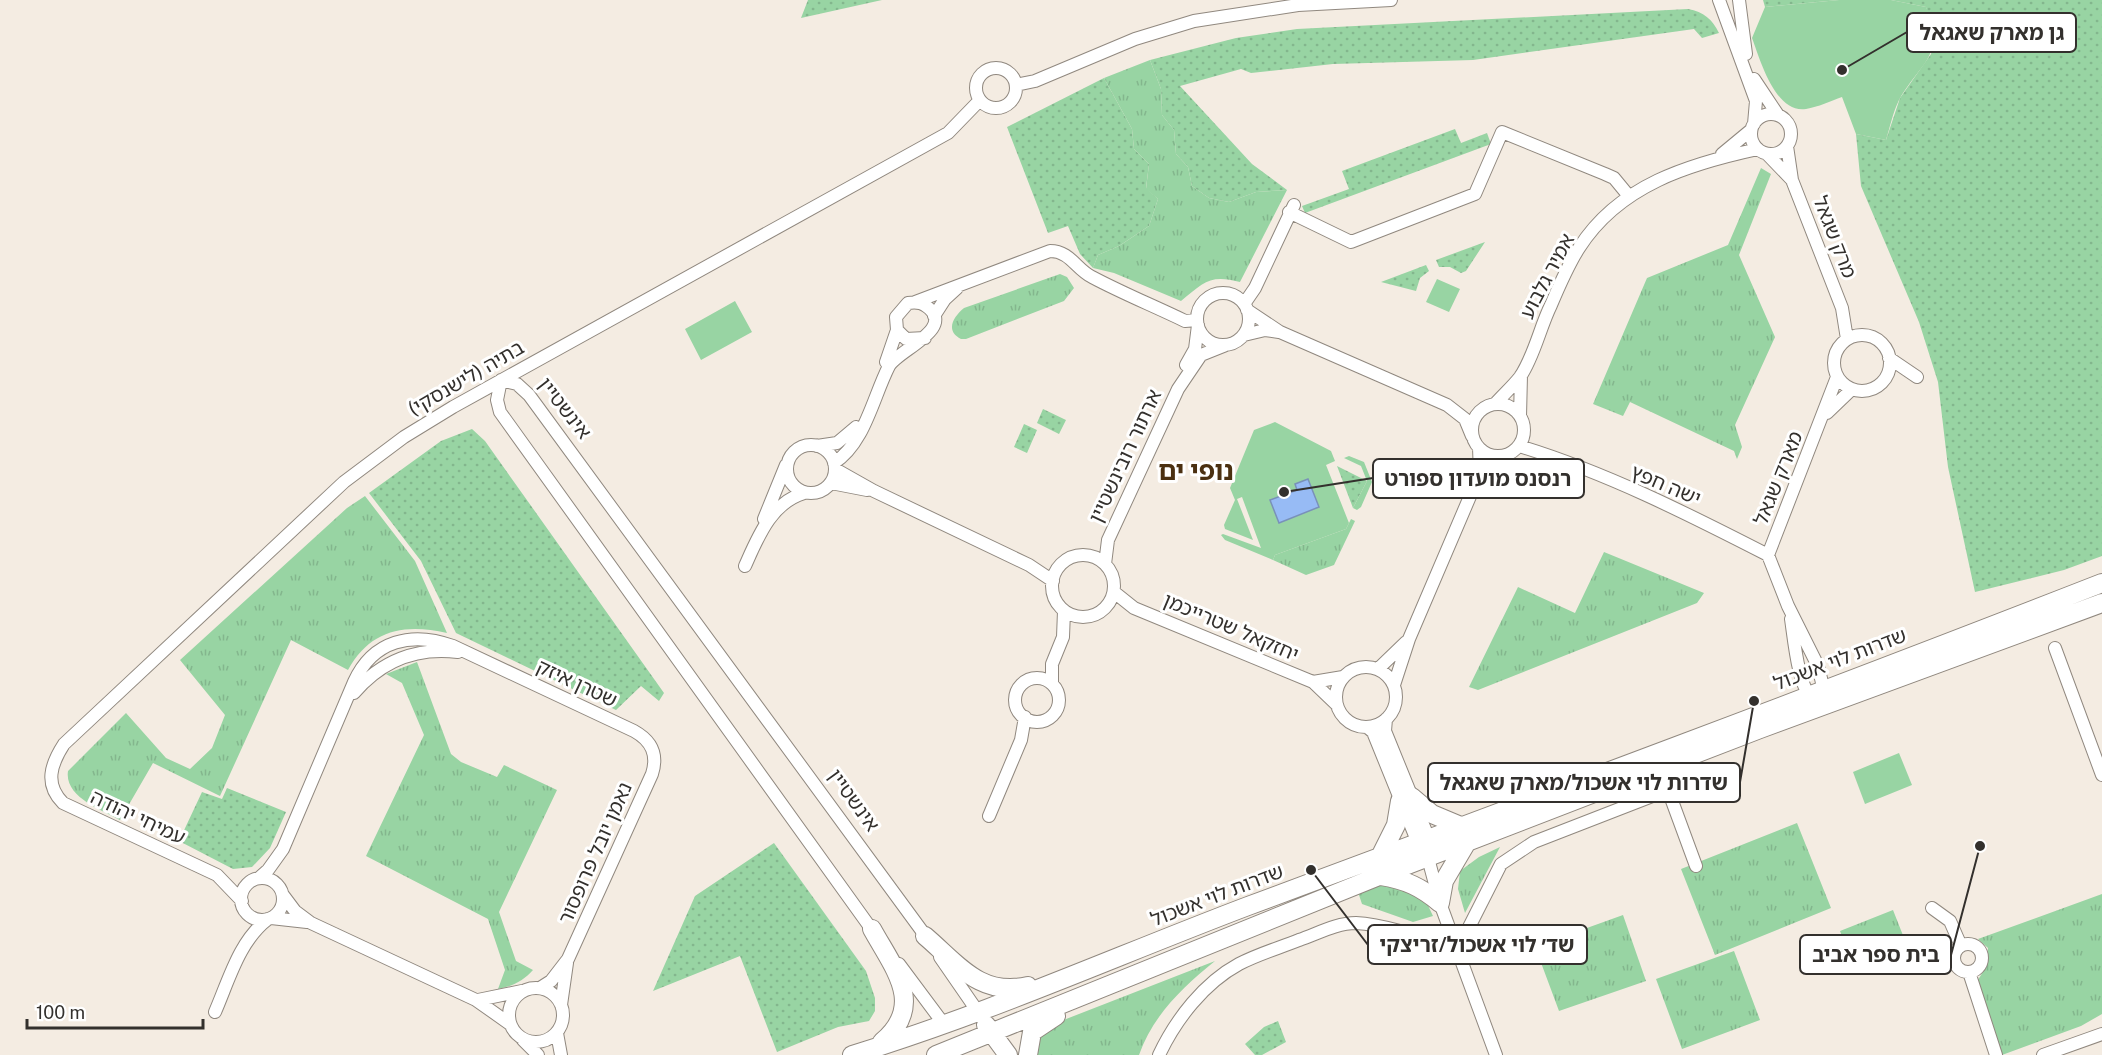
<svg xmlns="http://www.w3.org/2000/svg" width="2102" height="1055" viewBox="0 0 2102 1055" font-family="'Public Sans','Noto Sans Hebrew',sans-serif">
  <defs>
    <pattern id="grass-dots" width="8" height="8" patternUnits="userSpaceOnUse" patternTransform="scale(1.5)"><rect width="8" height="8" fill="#98d4a3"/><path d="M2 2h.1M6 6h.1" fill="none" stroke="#83b68d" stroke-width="1.8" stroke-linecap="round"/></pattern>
    <pattern id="park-tufts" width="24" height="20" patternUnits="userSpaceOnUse" patternTransform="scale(1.5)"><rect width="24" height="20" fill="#98d4a3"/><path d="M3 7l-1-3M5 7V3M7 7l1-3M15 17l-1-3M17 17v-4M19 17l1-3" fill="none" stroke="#83b68d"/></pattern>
  </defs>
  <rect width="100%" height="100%" fill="#f4ece2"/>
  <path fill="url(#grass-dots)" d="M808 0H882L801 18Z
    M1763 0H1839L1765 7Z
    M1891 0H2102V556L2064 570 1975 592 1948 467 1938 382 1919 322 1861 186 1856 134 1886 140 1900 98 1931 54 1934 40 1926 7Z
    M1688 9C1704 12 1712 19 1719 33L1702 38 1694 29 1473 60 1333 64 1251 73 1241 69 1180 86 1252 164 1287 190 1256 192 1229 202 1209 198 1192 186 1188 167 1176 154 1174 130 1162 115 1161 89 1150 60 1236 38 1297 29Z
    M1104 78 1132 129 1134 149 1149 164 1146 188 1158 199 1149 226 1119 246 1098 255 1093 268 1080 254 1068 226 1048 233 1007 127Z
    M1455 129 1461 143 1487 133 1491 144 1305 213 1302 206 1349 189 1342 171Z
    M1485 242 1466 271 1461 273 1450 267H1439L1436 260Z
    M1426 265 1429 271 1420 278 1416 291 1381 282Z
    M1043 409 1066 420 1059 434 1037 423Z
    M1024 424 1037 430 1027 453 1014 447Z
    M472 429 485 441 664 693 659 701 641 686 616 710 456 633 421 561 369 493 441 441Z
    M1337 466 1367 481 1353 508Z
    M227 788 286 812 270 848 252 867 233 869 179 841 202 792 222 799Z
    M774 843 866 971 875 998V1011L869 1021 838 1027 777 1052 740 956 653 991 695 896Z
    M1278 1021 1286 1042 1262 1055H1255L1245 1044 1264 1027Z"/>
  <path fill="url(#park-tufts)" d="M1150 60 1161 89 1162 115 1174 130 1176 154 1188 167 1192 186 1209 198 1229 202 1256 192 1287 190 1240 282C1210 274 1204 282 1181 301L1114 273 1093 268 1098 255 1119 246 1149 226 1158 199 1146 189 1149 164 1134 149 1132 129 1104 78Z
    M1761 168 1771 174 1739 255 1775 337 1735 425 1742 447 1737 459 1734 451 1630 402 1623 416 1593 404 1647 278 1728 245Z
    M1060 274 1067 277 1074 288 1064 301 966 339H961C945 331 953 317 964 308Z
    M365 496 415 561 447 633C404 623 370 630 348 670L291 640 220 796 153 763 120 820C102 810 64 797 68 771L126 713 166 758 190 769 212 748 225 715 180 660 347 508Z
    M1351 519 1355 521 1334 565 1306 575 1273 560 1275 555 1346 529Z
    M1604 552 1704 593 1697 603 1478 690 1469 687 1518 587 1575 613Z
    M417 662 451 754 461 762 497 777 504 765 557 790 499 912 516 961 533 970C523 981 513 986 498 989L505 970 488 919 366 856 424 735 402 683 386 674Z
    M1797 823 1831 908 1715 955 1681 869Z
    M1500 847 1465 913 1458 889 1460 871 1479 857Z
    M1389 883 1424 897 1433 916 1413 922 1362 904 1358 892Z
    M2102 894V1014L2081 1026 2002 1055 1976 983 1986 967 1988 948 1978 939Z
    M1893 910 1906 943 1853 964 1840 931Z
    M1623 915 1646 981 1559 1011 1540 960 1548 942Z
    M1734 951 1760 1020 1682 1049 1656 979Z
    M1215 961C1183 987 1153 1015 1139 1055H1036L1037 1034 1061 1021Z"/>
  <path fill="#98d4a3" d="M1839 0H1891L1926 7C1945 58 1922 60 1899 100 1893 112 1890 127 1886 140L1856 134 1842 97C1831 101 1818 107 1806 109 1775 114 1760 59 1752 38L1765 7Z
    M1437 279 1460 289 1449 312 1426 302Z
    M735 301 752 332 701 360 685 329Z
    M1275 422 1331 451 1335 461 1326 465 1349 523 1346 529 1275 555 1273 560 1225 540 1221 535 1223 534 1261 548 1242 497 1237 499 1253 540 1225 529 1224 525 1235 500 1230 488 1254 430Z
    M1349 456 1364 462 1372 482 1361 507 1357 510 1353 508 1367 481 1361 466 1344 458Z
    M1899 753 1912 785 1865 804 1853 772Z"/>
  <path fill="#97bbf5" stroke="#7991b9" stroke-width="1.5" d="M1308 479 1319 507 1279 523 1270 500 1297 490 1295 484Z"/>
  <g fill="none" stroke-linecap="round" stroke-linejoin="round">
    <g stroke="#90887f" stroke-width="14">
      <path id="street" d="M1719 0 1756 101 1754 124
        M1739 0 1746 54
        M976 88a20 20 0 1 1 40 0a20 20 0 1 1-40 0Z
        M1754 79 1778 115
        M1016 85 1035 81 1135 39 1194 21 1298 5 1391 0
        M1751 134a20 20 0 1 1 40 0a20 20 0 1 1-40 0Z
        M1787 146 1792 180 1842 308 1847 339
        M1722 154 1751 130
        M1767 154 1792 180
        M1289 212 1351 242 1475 194 1502 132 1605 174 1614 178 1628 195
        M1197 319a26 26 0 1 1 52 0a26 26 0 1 1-52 0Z
        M915 302 1050 251C1070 251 1076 269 1092 277 1122 293 1154 306 1185 321L1197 320
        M1244 304 1255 288 1294 205
        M1247 310 1280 332 1447 405 1465 419 1472 436
        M934 316 945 299 957 288
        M1834 363a28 28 0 1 1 56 0a28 28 0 1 1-56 0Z
        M1244 335 1265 330 1279 332
        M1889 358 1917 377
        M886 362 897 330
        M1186 365 1195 349 1198 325
        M1472 430a26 26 0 1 1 52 0a26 26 0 1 1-52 0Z
        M1495 404C1503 395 1513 386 1520 377 1534 357 1540 327 1551 305 1559 286 1568 265 1579 248 1619 185 1689 164 1758 149
        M1827 413 1852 389
        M1520 416 1521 375
        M787 469a24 24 0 1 1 48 0a24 24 0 1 1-48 0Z
        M817 446 837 443 856 427
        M1519 446C1605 472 1688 514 1768 555
        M834 463C865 443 873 397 889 366 898 350 958 328 926 306 921 302 915 302 908 303L896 317 897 330 906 339 925 338
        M835 469 874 491 1029 565 1053 581
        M831 483 867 490
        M764 519 786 465
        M1768 555 1837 377
        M1768 555 1788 606 1818 666 1825 695
        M1052 586a31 31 0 1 1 62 0a31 31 0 1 1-62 0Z
        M1105 564 1108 540 1178 389 1201 355 1226 345
        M745 566C758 537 771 503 804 493
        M1114 592 1134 608 1313 682 1337 705
        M1791 619C1794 638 1798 688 1813 699
        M2055 648 2102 775
        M1336 697a30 30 0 1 1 60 0a30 30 0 1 1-60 0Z
        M1378 669 1406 642
        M1015 700a22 22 0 1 1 44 0a22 22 0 1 1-44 0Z
        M1313 682 1343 677
        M1052 684V664L1063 637 1064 611
        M1394 685 1409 639 1480 473 1479 448
        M354 693C381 661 417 647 458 652
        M1386 719 1385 731 1429 839 1428 858 1440 903 1496 1055
        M1367 727 1373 732 1420 848
        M989 816 1021 740 1025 717
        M241 899a21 21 0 1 1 42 0a21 21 0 1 1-42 0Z
        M259 878 268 870 283 849 354 682C373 640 412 631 453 646L634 731C652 741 658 755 652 774L568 959 551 981 540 988
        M283 895 295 911 311 923 476 1000 510 1024
        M242 901 217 875 63 803C44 784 51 764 64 744L344 482 404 437 453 407 948 133 980 100
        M1932 908 1950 921 1961 946
        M271 918 307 922
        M875 934 500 412 497 400 501 380 517 384 529 395 930 942
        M1954 958a14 14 0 1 1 28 0a14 14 0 1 1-28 0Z
        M940 957 978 1012
        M899 964 943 1023
        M1969 972 1996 1055
        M509 1015a27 27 0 1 1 54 0a27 27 0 1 1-54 0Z
        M478 1000 522 991
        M561 1005 567 963
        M215 1012C229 980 239 941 268 919
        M557 1033 561 1055
        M523 1040 538 1055
        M1159 1055C1176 1019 1204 983 1239 964 1258 954 1279 948 1299 940 1317 934 1336 923 1356 923 1384 924 1430 940 1458 949L1501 864 1534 842 1668 790 1696 866
        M2043 1055 2102 1034"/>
    </g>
    <g stroke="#90887f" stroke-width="20">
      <path id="secondary" d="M1412 797 1432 814 1463 827
        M1380 857 1396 825 1400 801
        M1381 876C1406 880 1421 887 1440 903L1444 881 1467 842
        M872 929C894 969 926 1005 882 1042
        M925 936C958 964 980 997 1028 986
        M986 1025 1008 1055
        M852 1055C987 1014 1116 956 1248 906 1533 800 1818 694 2102 583
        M936 1055 1379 876 1760 729 2102 603
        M1028 1055 1032 1032 1056 1016"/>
    </g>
    <use href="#street" stroke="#fff" stroke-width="12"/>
    <use href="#secondary" stroke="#fff" stroke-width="18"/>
  </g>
  <g text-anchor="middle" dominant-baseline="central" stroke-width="6" stroke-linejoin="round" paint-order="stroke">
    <g font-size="20" fill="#33302d" stroke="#fff">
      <text transform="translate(1835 237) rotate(69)">מרק שגאל</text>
      <text transform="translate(1547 276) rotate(-62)">אמיר גלבוע</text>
      <text transform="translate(466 378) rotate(-30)">בתיה (לישנסקי)</text>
      <text transform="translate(565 408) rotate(52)">אינשטיין</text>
      <text transform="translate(1125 456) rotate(-65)">ארתור רובינשטיין</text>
      <text transform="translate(1778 478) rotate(-68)">מארק שגאל</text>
      <text transform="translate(1666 485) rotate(23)">ישה חפץ</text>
      <text transform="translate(1231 627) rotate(23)">יחזקאל שטרייכמן</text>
      <text transform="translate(1840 659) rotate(-21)">שדרות לוי אשכול</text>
      <text transform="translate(577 683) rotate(25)">שטרן איזק</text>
      <text transform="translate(854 800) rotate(54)">אינשטיין</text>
      <text transform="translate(138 817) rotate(25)">עמיחי יהודה</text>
      <text transform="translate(595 853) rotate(-66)">נאמן יובל פרופסור</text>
      <text transform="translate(1217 895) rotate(-21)">שדרות לוי אשכול</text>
    </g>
    <g font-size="26" font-weight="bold" fill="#4b3011" stroke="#fff">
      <text x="1196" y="470">נופי ים</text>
    </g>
  </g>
  <path fill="none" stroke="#33302d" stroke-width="2" d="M1842 70L1907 32M1284 492L1373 478M1754 701L1740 782M1311 870L1368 945M1980 846L1951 955"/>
  <g fill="#33302d" stroke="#fff" stroke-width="2">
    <circle cx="1842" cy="70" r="6"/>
    <circle cx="1284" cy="492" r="6"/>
    <circle cx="1754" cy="701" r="6"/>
    <circle cx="1311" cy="870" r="6"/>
    <circle cx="1980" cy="846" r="6"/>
  </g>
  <g fill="#fff" stroke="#33302d" stroke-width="2">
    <rect x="1907" y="13" width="169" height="39" rx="6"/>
    <rect x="1373" y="459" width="211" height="39" rx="6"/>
    <rect x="1428" y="763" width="312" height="39" rx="6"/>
    <rect x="1368" y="925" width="219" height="39" rx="6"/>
    <rect x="1800" y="935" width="151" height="39" rx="6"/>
  </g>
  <g font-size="21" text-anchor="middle" font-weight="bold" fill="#33302d">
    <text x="1992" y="40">גן מארק שאגאל</text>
    <text x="1478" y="486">רנסנס מועדון ספורט</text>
    <text x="1584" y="790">שדרות לוי אשכול/מארק שאגאל</text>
    <text x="1477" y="952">שד׳ לוי אשכול/זריצקי</text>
    <text x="1876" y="962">בית ספר אביב</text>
  </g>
  <path d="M27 1019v9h176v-9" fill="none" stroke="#33302d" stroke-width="3"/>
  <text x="36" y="1019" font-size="18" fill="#33302d" stroke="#ffffff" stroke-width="4.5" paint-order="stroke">100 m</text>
</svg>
